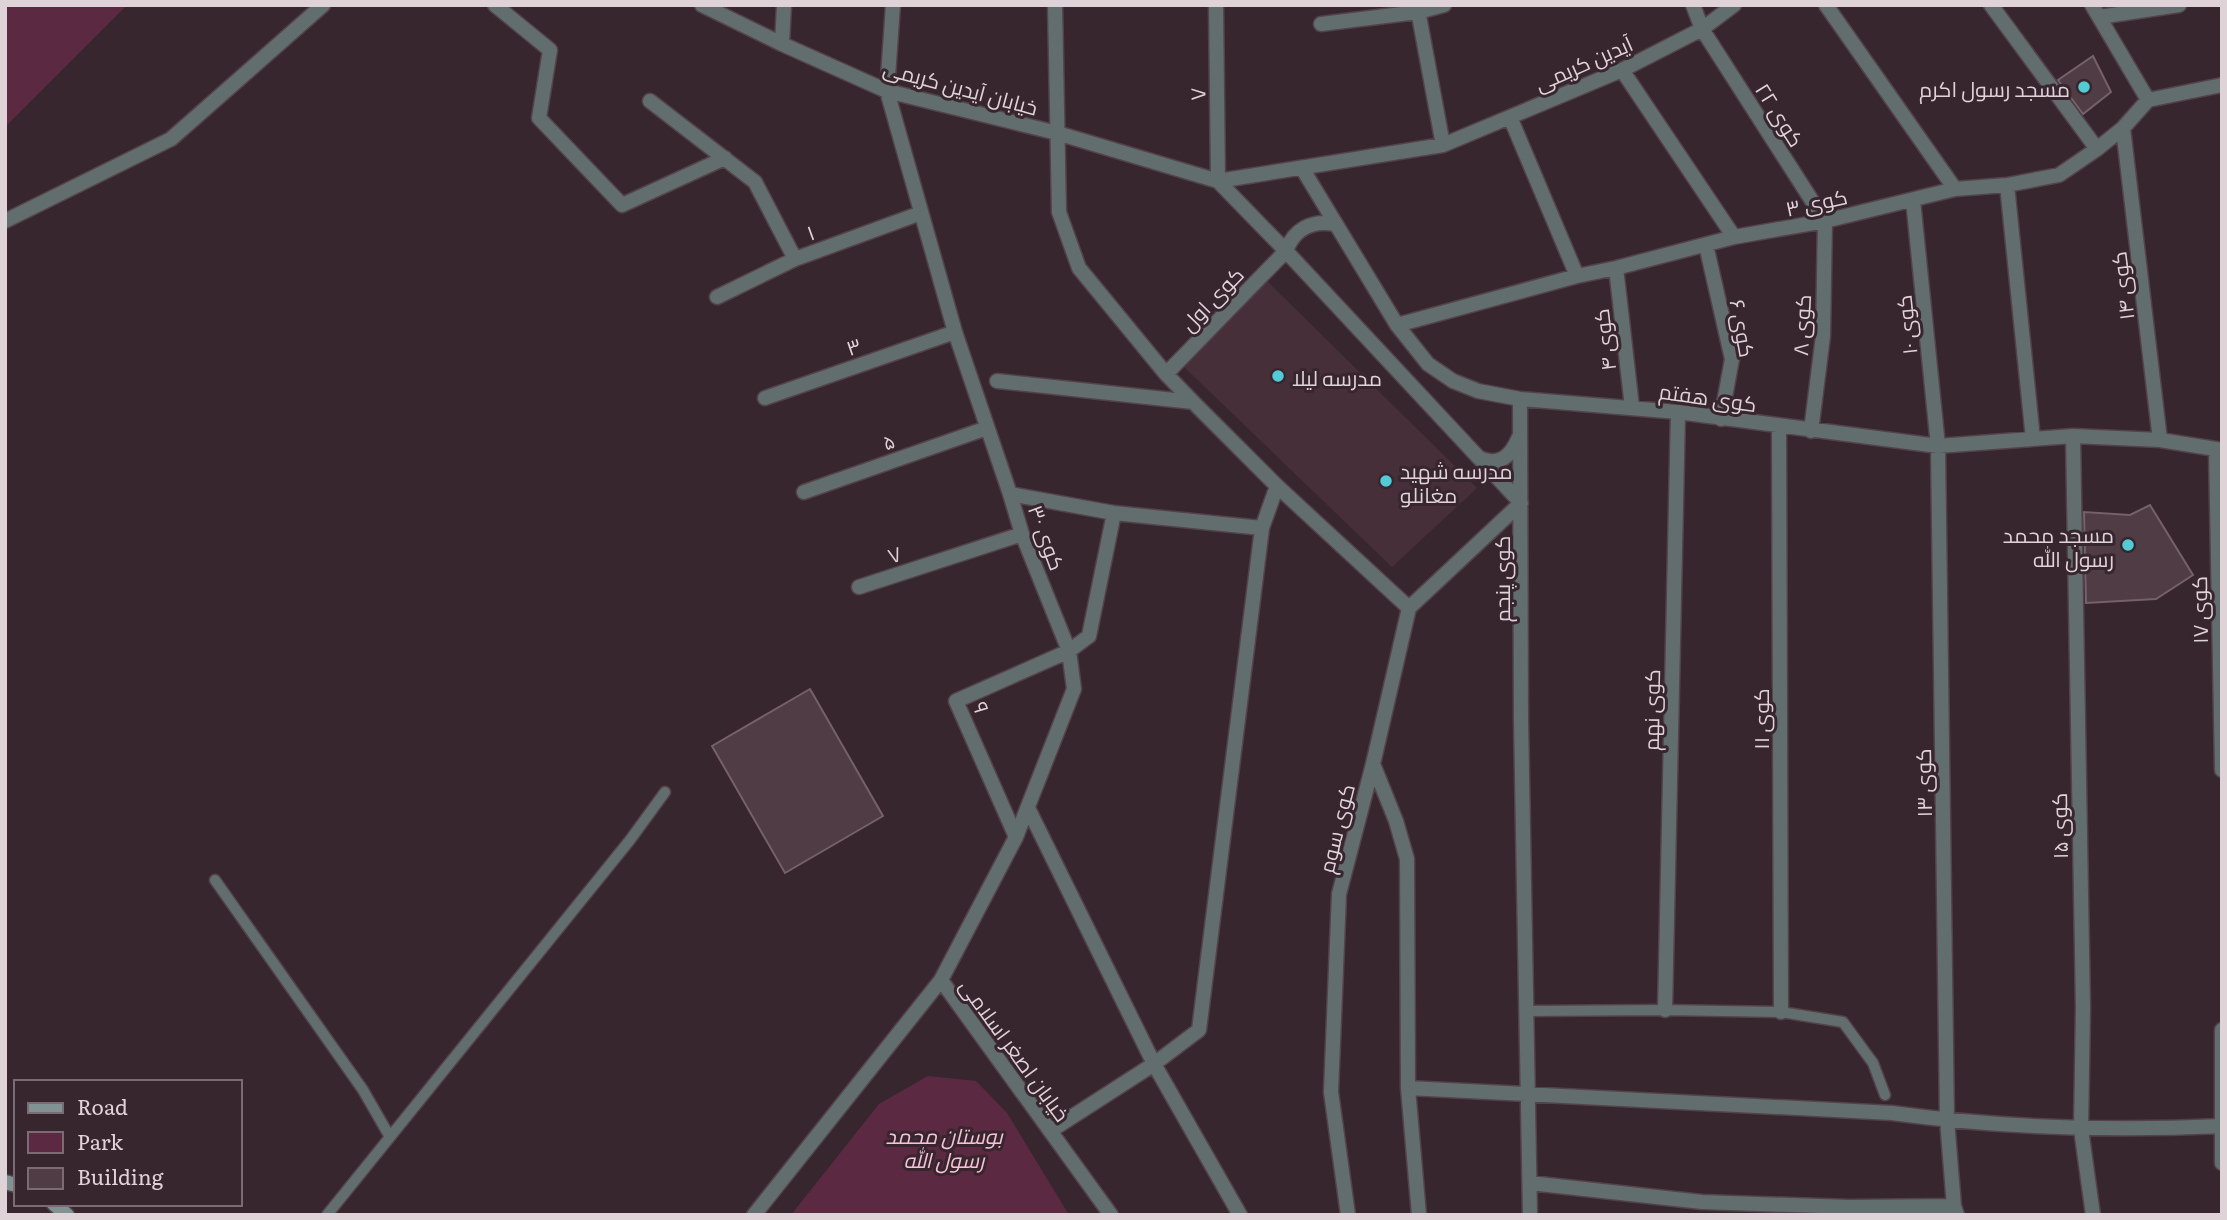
<svg xmlns="http://www.w3.org/2000/svg" width="2227" height="1220" viewBox="0 0 2227 1220" font-family="Literata,Cairo,serif">
  <rect width="100%" height="100%" fill="#38262e"/>
  <path fill="#472f3a" d="M1265 279 1477 488 1392 567 1181 364Z"/>
  <path fill="#5c2943" d="M5 5H127L5 127Z
    M928 1076 976 1081 1007 1113 1069 1215H791L879 1104Z"/>
  <path fill="#4f3c44" stroke="#766069" stroke-width="2" d="M2093 56 2111 92 2083 114 2058 80Z
    M2150 505 2193 575 2156 599 2086 603 2084 512 2130 515Z
    M810 689 883 816 785 873 712 746Z"/>
  <g fill="none" stroke-linecap="round" stroke-linejoin="round">
    <g stroke="#534249" stroke-width="13">
      <path id="service" d="M215 880 363 1090 390 1137
        M1526 1011 1665 1010 1781 1012 1843 1022 1873 1063 1885 1095
        M327 1215 630 840 665 792"/>
    </g>
    <g stroke="#534249" stroke-width="17">
      <path id="minor" d="M495 5 550 50 539 118 622 205 725 158
        M702 5 782 44 887 91 1057 133 1218 181 1443 145 1622 70 1702 29 1734 5
        M893 5 887 91 955 332 1010 494 1022 534 1069 651 1074 689 1016 837 941 980
        M1055 5 1059 212 1079 268 1166 374 1193 402 1277 486 1409 608
        M1216 5 1218 181
        M1417 5 1443 145
        M1693 5 1702 29 1825 221
        M1826 5 1955 189
        M1991 5 2097 149
        M2092 5 2148 100
        M2099 17 2179 5
        M1321 24 1418 12 1444 5
        M782 44 784 5
        M1622 70 1734 237
        M650 101 755 182 795 259
        M1510 117 1577 276
        M2123 128 2160 440
        M1302 168 1397 325 1428 364 1453 381 1478 391 1520 399 1678 412 1938 446 2073 436 2160 440 2222 450
        M1218 181 1286 251 1521 503
        M2007 185 2033 439
        M1913 200 1938 446 1947 1120 1954 1206 1957 1215
        M5 221 171 139 323 5
        M1706 245 1732 359 1721 419
        M1616 268 1632 407
        M717 297 795 259 921 213
        M1397 325 1577 276 1616 268 1734 237 1825 221 1955 189 2007 185 2059 175 2097 149 2123 128 2148 100 2222 85
        M1166 374 1286 251C1294 229 1312 220 1335 224
        M997 381 1193 402
        M765 398 955 332
        M1520 399 1521 720 1530 1215
        M1779 426 1781 1012
        M1811 431 1823 336 1825 221
        M2073 436 2083 1008 2081 1129 2093 1215
        M2216 450 2222 770
        M1479 458C1500 467 1511 456 1519 437
        M804 492 987 428
        M1010 494 1114 513 1262 528 1277 486
        M859 587 1022 534
        M1373 764 1396 821 1407 859 1408 1088 1419 1215
        M1028 808 1154 1064 1240 1215
        M1016 837 956 701 1069 651 1089 636 1114 513
        M1665 1010 1678 412
        M2222 1030V1163
        M1408 1088 1892 1113C2001 1128 2112 1131 2222 1126
        M1050 1131 1154 1064 1199 1030 1262 528
        M1530 1183 1702 1202 1849 1207 1954 1206
        M754 1215 941 980 1111 1215
        M1348 1215 1331 1092 1339 894 1373 764 1409 608 1521 503"/>
    </g>
    <g stroke="#534249" stroke-width="17">
      <path id="secondary" d="M5 1182 16 1185
        M54 1204 67 1215"/>
    </g>
    <use href="#service" stroke="#626d6e" stroke-width="10"/>
    <use href="#minor" stroke="#626d6e" stroke-width="14"/>
    <use href="#secondary" stroke="#809294" stroke-width="14"/>
  </g>
  <g fill="#52cbd7" stroke="#38262e" stroke-width="2.5">
    <circle cx="2084" cy="87" r="7"/>
    <circle cx="1278" cy="376" r="7"/>
    <circle cx="1386" cy="481" r="7"/>
    <circle cx="2128" cy="545" r="7"/>
  </g>
  <g text-anchor="middle" dominant-baseline="central" stroke-width="6" stroke-linejoin="round" paint-order="stroke">
    <g font-size="21" fill="#dfd3d8" stroke="#38262e">
      <text transform="translate(1583 62) rotate(-24)">آیدین کریمی</text>
      <text transform="translate(961 86) rotate(15)">خیابان آیدین کریمی</text>
      <text transform="translate(1196 94) rotate(-91)">۷</text>
      <text transform="translate(1781 114) rotate(58)">کوی ۲۲</text>
      <text transform="translate(1816 201) rotate(-12)">کوی ۳</text>
      <text transform="translate(810 231) rotate(-20)">۱</text>
      <text transform="translate(2121 286) rotate(-97)">کوی ۱۴</text>
      <text transform="translate(1211 298) rotate(-46)">کوی اول</text>
      <text transform="translate(1800 325) rotate(-87)">کوی ۸</text>
      <text transform="translate(1905 325) rotate(-96)">کوی ۱۰</text>
      <text transform="translate(1744 328) rotate(80)">کوی ۶</text>
      <text transform="translate(1603 340) rotate(-97)">کوی ۴</text>
      <text transform="translate(853 345) rotate(-19)">۳</text>
      <text transform="translate(1708 396) rotate(8)">کوی هفتم</text>
      <text transform="translate(888 440) rotate(-19)">۵</text>
      <text transform="translate(1048 537) rotate(70)">کوی ۳۰</text>
      <text transform="translate(894 553) rotate(-18)">۷</text>
      <text transform="translate(1500 579) rotate(-90)">کوی پنجم</text>
      <text transform="translate(2198 610) rotate(-91)">کوی ۱۷</text>
      <text transform="translate(983 707) rotate(73)">۹</text>
      <text transform="translate(1650 710) rotate(-89)">کوی نهم</text>
      <text transform="translate(1759 719) rotate(-90)">کوی ۱۱</text>
      <text transform="translate(1922 783) rotate(-91)">کوی ۱۳</text>
      <text transform="translate(2058 826) rotate(-91)">کوی ۱۵</text>
      <text transform="translate(1335 828) rotate(-76)">کوی سوم</text>
      <text transform="translate(1016 1049) rotate(54)">خیابان اصغر اسلامی</text>
    </g>
    <g font-size="21" fill="#dfd3d8" stroke="#38262e" text-anchor="end">
      <text x="2070" y="87">مسجد رسول اکرم</text>
      <text x="1292" y="376" text-anchor="start">مدرسه لیلا</text>
      <text x="1400" y="469" text-anchor="start">مدرسه شهید<tspan x="1400" dy="24">مغانلو</tspan></text>
      <text x="2114" y="533">مسجد محمد<tspan x="2114" dy="24">رسول الله</tspan></text>
    </g>
    <g font-size="21" font-style="italic" fill="#f7c1d8" stroke="#38262e">
      <text x="944" y="1134">بوستان محمد<tspan x="944" dy="24">رسول الله</tspan></text>
    </g>
  </g>
  <rect width="2227" height="1220" fill="none" stroke="#dfd3d8" stroke-width="14"/>
  <rect x="14" y="1080" width="228" height="126" fill="#38262e" stroke="#7b6b72" stroke-width="2"/>
  <rect x="28" y="1103" width="35" height="10" fill="#809294" stroke="#7b6b72" stroke-width="2"/>
  <text x="77" y="1115" font-size="21" fill="#dfd3d8">Road</text>
  <rect x="28" y="1132" width="35" height="21" fill="#5c2943" stroke="#7b6b72" stroke-width="2"/>
  <text x="77" y="1150" font-size="21" fill="#dfd3d8">Park</text>
  <rect x="28" y="1168" width="35" height="21" fill="#4f3c44" stroke="#7b6b72" stroke-width="2"/>
  <text x="77" y="1185" font-size="21" fill="#dfd3d8">Building</text>
</svg>
